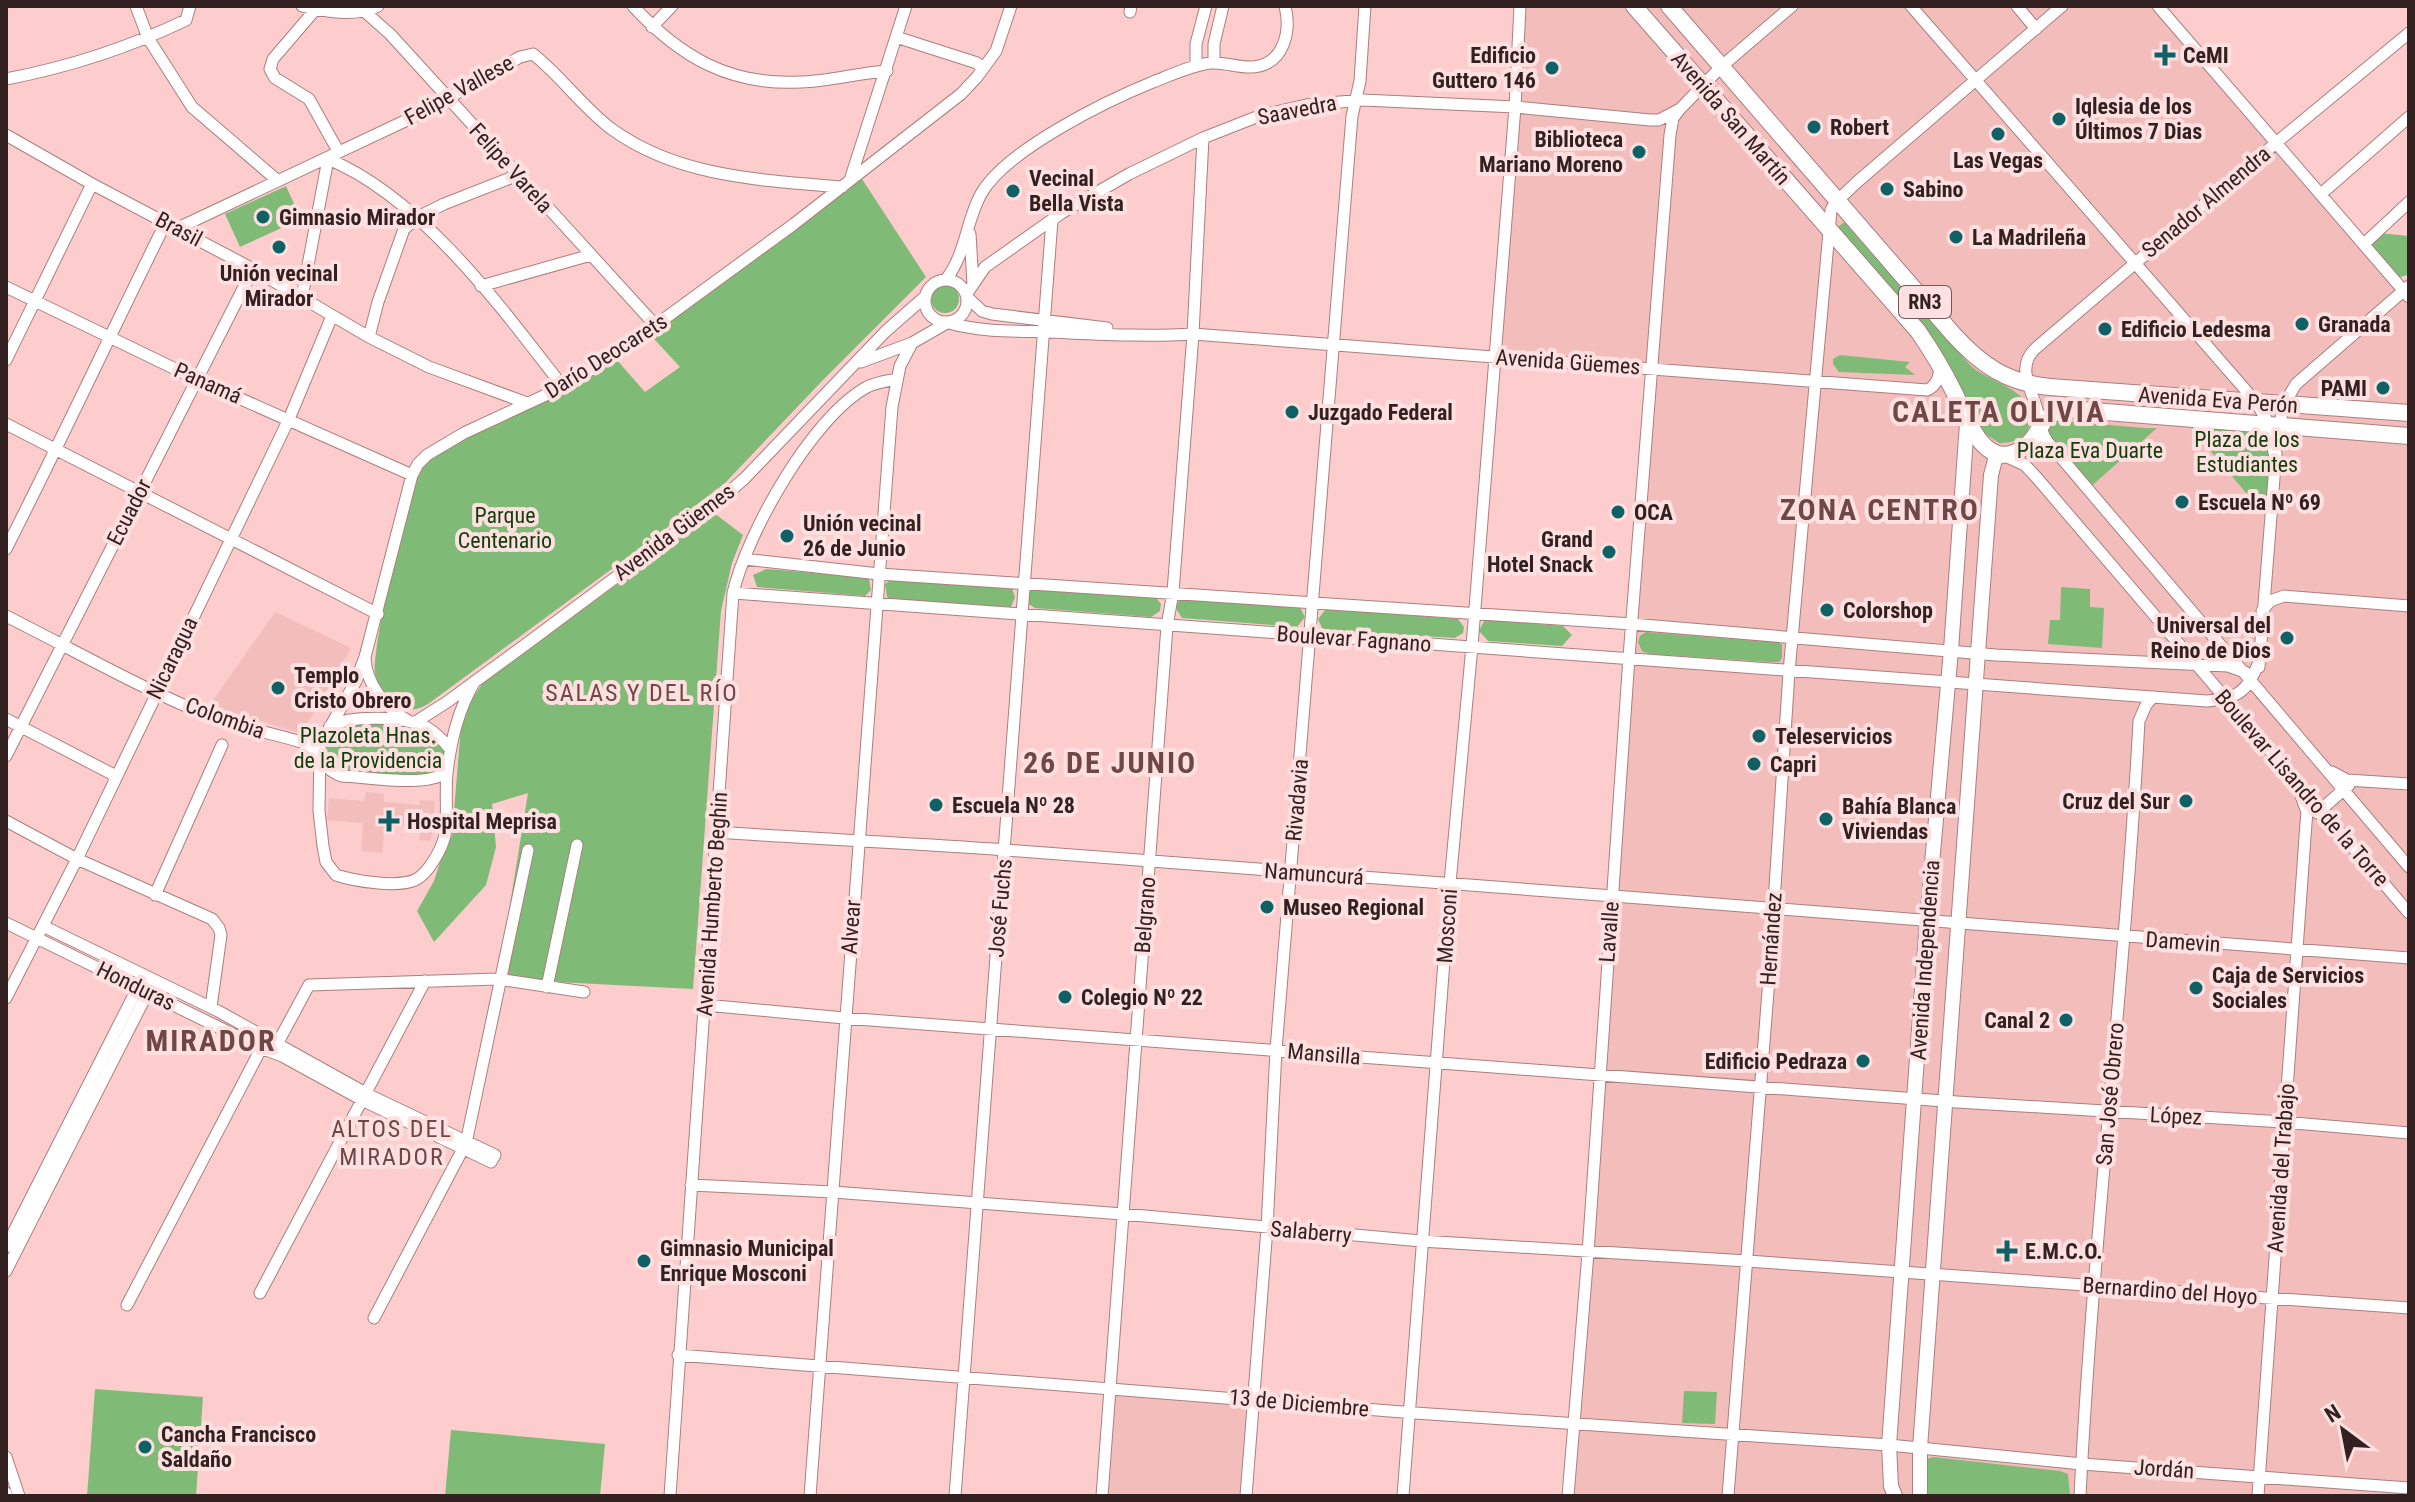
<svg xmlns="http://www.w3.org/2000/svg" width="2415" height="1502" viewBox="0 0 2415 1502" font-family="'Roboto Condensed',sans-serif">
  <rect width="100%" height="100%" fill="#fccdcc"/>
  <path fill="#f3bdbc" d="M1520 6H2158L2403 290 2409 286V1496H1568L1652 369 1495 357Z
    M275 612 351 648 306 726 297 732 209 706Z
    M366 792 384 794V802L419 805 420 800 435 801 431 841 419 840 420 828 385 825 382 853 361 851 363 823 327 820 329 798 364 801Z
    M1110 1388 1253 1400 1246 1496H1102Z"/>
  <path fill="#80ba77" d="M862 179 926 277 821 382 725 483 643 546 428 704C416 711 406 712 395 703 385 696 377 686 375 674 372 646 408 487 424 466 441 443 514 416 542 402 567 389 591 373 616 359L645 392 680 367 655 340 647 336Z
    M286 186 301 219 240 247 225 214Z
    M1844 222 1970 365C1989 384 2041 390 2029 427 2025 440 2011 443 1999 443L1981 431 1938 346 1839 232 1837 228Z
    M2379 233 2409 236 2407 275 2401 277 2395 274 2370 244Z
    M931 299a14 14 0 1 1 28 0a14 14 0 1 1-28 0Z
    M1840 355 1910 362 1905 367 1915 375 1839 372 1833 364V359Z
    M2062 421 2145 428H2157L2088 489 2047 441 2041 422Z
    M2186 422 2269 424 2274 447 2269 520Z
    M714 513 743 535 732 563 721 611 693 989 498 979 528 793 492 804 496 847 486 885 434 942 417 911 434 881 443 853 452 836 461 726 467 707 482 684Z
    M766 569 866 577 869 579 871 590 865 596 757 587 753 575Z
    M892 579 1012 588 1015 597 1011 607 893 601 887 597 885 584Z
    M2061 587 2090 589V607L2104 608 2102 648 2048 644 2050 620H2060Z
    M1032 588 1154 595 1161 604 1160 611 1151 617 1035 608 1027 603V591Z
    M1180 599 1300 607 1305 617 1297 627 1182 618 1175 607Z
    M1326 609 1458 619 1464 627 1463 633 1455 638 1326 630 1322 628 1318 619Z
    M1489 620 1563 626 1572 635 1562 646 1488 641 1479 631 1484 621Z
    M1646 632 1780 643 1782 645V658L1779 662H1769L1649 654 1642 651 1638 642 1640 636Z
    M339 721 414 723 450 749 442 776H342L322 760 324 735Z
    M95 1389 203 1397 196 1496H87Z
    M1684 1391 1717 1392 1715 1424 1682 1423Z
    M451 1430 605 1444 600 1496H445Z
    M1933 1457 2060 1471 2068 1474 2070 1496H1926L1925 1465 1927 1459Z"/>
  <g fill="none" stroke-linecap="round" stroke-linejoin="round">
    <g stroke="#aa7f7e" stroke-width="13">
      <path id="minor" d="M136 6 148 38 192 107 278 181
        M302 6C325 12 356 17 378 6
        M633 6C680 57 730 86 801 82 830 81 858 73 887 71
        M1911 6 2256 402 2269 424 2275 458
        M2017 6 2036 29
        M2158 6 2409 297
        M315 10 273 59 270 69 275 78 309 99 338 151
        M364 11 390 34 656 326
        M1130 12 1131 6
        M652 27 672 6
        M2409 33 2277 142 2036 348C2015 367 2032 389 2037 410 2040 421 2040 431 2047 441L2409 867
        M896 37 977 63 983 69
        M1214 63V44L1223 6
        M1196 65V44L1206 6
        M6 79C69 67 128 48 186 20L190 6
        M6 135 92 184 253 269 369 337 429 367 527 403
        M328 159C421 197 502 308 563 387
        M851 177 906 6
        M2321 194 2409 117
        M178 228 424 112 520 57 533 54C562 77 584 109 613 130 680 178 764 180 842 187
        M970 234 973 284
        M2364 244 2409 202
        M947 278C966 253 966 221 981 194 1006 150 1106 101 1153 82 1171 75 1192 65 1211 63 1225 62 1239 68 1253 67 1285 64 1291 30 1285 6
        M925 301a21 21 0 1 1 42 0a21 21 0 1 1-42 0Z
        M481 286 591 255
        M6 287 196 379 412 475
        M966 295 985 267 1063 212 1129 174 1203 138 1259 116 1306 105 1363 100 1515 107 1650 120H1659L1678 110
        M302 297 328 159
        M968 298 982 311 992 314 1107 328
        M949 323C980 332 1016 331 1049 332 1097 334 1145 337 1193 334L1927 390C1938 385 1939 376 1940 366
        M369 337 378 302 404 229 418 217 444 204 518 175
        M6 360 92 184
        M861 362 912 343 945 324
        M6 424 378 614
        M2278 432 2284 404 2296 384 2409 286
        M2005 456 2025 465 2037 478 2409 913
        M6 549C61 441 112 331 166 222
        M744 559 879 574 1632 624 1996 655 2228 666 2245 672
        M733 593 2207 701C2240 698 2247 691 2259 662
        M2262 611 2270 601 2284 596 2409 606
        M6 616C74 650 147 692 217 719 245 729 273 733 301 742 322 748 318 768 342 776 368 777 427 788 447 772
        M365 658C366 683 385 708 407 720
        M2259 667 2276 453
        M475 681C458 710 451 740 447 773 445 794 448 814 445 835 442 849 428 874 415 880 398 888 354 881 336 875L326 862 323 846 319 811 320 745 356 681 365 657 412 475 418 464 427 455 464 433 563 387 619 352 794 224 961 94 977 77 996 51 1011 6
        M6 719 116 776
        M414 723 447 702 533 639 722 498 744 479 886 331 926 296
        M330 726C352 715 403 716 426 727 436 733 443 740 450 749
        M6 756 253 269
        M2332 772 2347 780 2409 784
        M2317 813 2349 785
        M6 821 77 859 212 919 219 928 221 935 211 1007
        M717 832C813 839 910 843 1006 850 1474 884 1941 922 2409 958
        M155 895 222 745
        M6 923 261 1048 282 1056 366 1102 491 1162 495 1155 371 1096 218 1011 43 926
        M547 987 577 845
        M6 998 77 859 289 419 332 316
        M705 1005 844 1018 1957 1102 2283 1122 2409 1133
        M275 1048 309 985 498 979 584 992
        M691 1185 833 1192 1123 1214 1421 1241 1747 1261 2409 1308
        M6 1247 140 983
        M6 1271 151 986
        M260 1293 425 981
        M127 1305 264 1043
        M374 1318 466 1143 528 850
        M678 1355 1415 1413 1889 1445 2082 1464 2409 1488
        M6 1457 19 1496
        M6 1493 7 1496
        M670 1496 733 593C747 533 812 417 867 387 877 382 887 381 897 379
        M810 1496 892 407 900 366 912 343
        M955 1496 1052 220
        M1102 1496 1167 626 1173 592 1193 334 1203 138
        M1246 1496 1267 1228 1276 1050 1352 116 1360 81 1365 6
        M1403 1496 1450 883 1472 646 1515 107 1520 6
        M1568 1496 1588 1253 1629 657 1670 135 1673 118 1679 110 1722 66 1792 6
        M1728 1496 1769 979 1789 672 1831 210 1835 203 1857 182 2062 6
        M2080 1496C2093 1237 2125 980 2139 721L2146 705 2153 697
        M2258 1496 2306 823 2307 812 2296 782"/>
    </g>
    <g stroke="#aa7f7e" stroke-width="16">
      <path id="major" d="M1895 1496 1891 1486 1889 1445 1927 920 1951 650 1967 423
        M1920 1496V1448L1991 475 1995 460 2000 455"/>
    </g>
    <g stroke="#aa7f7e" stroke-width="18">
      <path id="highway" d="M1634 6 1918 331C1931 350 1943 370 1953 390 1966 415 1984 475 2023 448 2044 434 2036 414 2068 409L2409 436
        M1669 6 1953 334C1981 365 2007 383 2050 387L2409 413"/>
    </g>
    <use href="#minor" stroke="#fff" stroke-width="11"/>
    <use href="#major" stroke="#fff" stroke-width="14"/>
    <use href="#highway" stroke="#fff" stroke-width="16"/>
  </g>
  <g fill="#106166" stroke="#fde0df" stroke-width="3">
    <path d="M2161 43h8v8h8v8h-8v8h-8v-8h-8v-8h8z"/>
    <circle cx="1552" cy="68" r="8"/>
    <circle cx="2059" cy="119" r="8"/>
    <circle cx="1814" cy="127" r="8"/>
    <circle cx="1998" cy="134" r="8"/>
    <circle cx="1639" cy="152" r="8"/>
    <circle cx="1887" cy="189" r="8"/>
    <circle cx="1013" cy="191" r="8"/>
    <circle cx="263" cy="217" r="8"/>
    <circle cx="1956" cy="237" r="8"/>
    <circle cx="279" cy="247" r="8"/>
    <circle cx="2302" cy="324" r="8"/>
    <circle cx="2105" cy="329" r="8"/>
    <circle cx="2383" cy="388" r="8"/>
    <circle cx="1292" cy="412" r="8"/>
    <circle cx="2182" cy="502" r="8"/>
    <circle cx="1618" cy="512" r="8"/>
    <circle cx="787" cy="536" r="8"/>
    <circle cx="1609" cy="552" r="8"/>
    <circle cx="1827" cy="610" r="8"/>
    <circle cx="2287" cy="638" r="8"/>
    <circle cx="278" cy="688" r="8"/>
    <circle cx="1759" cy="736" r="8"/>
    <circle cx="1754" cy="764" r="8"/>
    <circle cx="2186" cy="801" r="8"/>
    <circle cx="936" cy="805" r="8"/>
    <circle cx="1826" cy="819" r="8"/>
    <path d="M385 809h8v8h8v8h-8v8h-8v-8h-8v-8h8z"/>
    <circle cx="1267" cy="907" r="8"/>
    <circle cx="2196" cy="988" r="8"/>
    <circle cx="1065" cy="997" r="8"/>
    <circle cx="2066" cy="1020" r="8"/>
    <circle cx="1863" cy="1061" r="8"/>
    <path d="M2003 1239h8v8h8v8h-8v8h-8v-8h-8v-8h8z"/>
    <circle cx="644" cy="1261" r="8"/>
    <circle cx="145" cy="1447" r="8"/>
  </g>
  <g text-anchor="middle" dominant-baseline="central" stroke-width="8" stroke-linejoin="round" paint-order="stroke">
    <rect fill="#fde0df" stroke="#6f5a59" stroke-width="2" x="1899" y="286" width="52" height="32" rx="6"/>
    <g font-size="20" font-weight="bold" fill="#322120">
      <text x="1925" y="302">RN3</text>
    </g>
    <g font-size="22" font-weight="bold" fill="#322120" stroke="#fde0df" text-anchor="start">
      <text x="1536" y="55" text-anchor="end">Edificio<tspan x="1536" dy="25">Guttero 146</tspan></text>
      <text x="2183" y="55">CeMI</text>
      <text x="2075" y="106">Iglesia de los<tspan x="2075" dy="25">Últimos 7 Dias</tspan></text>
      <text x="1830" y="127">Robert</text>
      <text x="1623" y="139" text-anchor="end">Biblioteca<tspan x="1623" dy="25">Mariano Moreno</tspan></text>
      <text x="1998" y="160" text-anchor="middle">Las Vegas</text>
      <text x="1029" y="178">Vecinal<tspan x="1029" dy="25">Bella Vista</tspan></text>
      <text x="1903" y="189">Sabino</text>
      <text x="279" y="217">Gimnasio Mirador</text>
      <text x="1972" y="237">La Madrileña</text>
      <text x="279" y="273" text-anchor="middle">Unión vecinal<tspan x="279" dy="25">Mirador</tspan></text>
      <text x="2318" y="324">Granada</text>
      <text x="2121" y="329">Edificio Ledesma</text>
      <text x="2367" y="388" text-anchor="end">PAMI</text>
      <text x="1308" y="412">Juzgado Federal</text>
      <text x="2198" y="502">Escuela Nº 69</text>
      <text x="1634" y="512">OCA</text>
      <text x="803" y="523">Unión vecinal<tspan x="803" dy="25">26 de Junio</tspan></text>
      <text x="1593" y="539" text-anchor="end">Grand<tspan x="1593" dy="25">Hotel Snack</tspan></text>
      <text x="1843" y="610">Colorshop</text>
      <text x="2271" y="625" text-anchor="end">Universal del<tspan x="2271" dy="25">Reino de Dios</tspan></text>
      <text x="294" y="675">Templo<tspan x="294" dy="25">Cristo Obrero</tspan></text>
      <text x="1775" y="736">Teleservicios</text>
      <text x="1770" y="764">Capri</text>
      <text x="2170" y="801" text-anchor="end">Cruz del Sur</text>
      <text x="952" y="805">Escuela Nº 28</text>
      <text x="1842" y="806">Bahía Blanca<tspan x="1842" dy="25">Viviendas</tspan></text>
      <text x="407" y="821">Hospital Meprisa</text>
      <text x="1283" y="907">Museo Regional</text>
      <text x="2212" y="975">Caja de Servicios<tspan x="2212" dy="25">Sociales</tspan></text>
      <text x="1081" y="997">Colegio Nº 22</text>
      <text x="2050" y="1020" text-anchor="end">Canal 2</text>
      <text x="1847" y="1061" text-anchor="end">Edificio Pedraza</text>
      <text x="660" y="1248">Gimnasio Municipal<tspan x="660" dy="25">Enrique Mosconi</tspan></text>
      <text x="2025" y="1251">E.M.C.O.</text>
      <text x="161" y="1434">Cancha Francisco<tspan x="161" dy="25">Saldaño</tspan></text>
    </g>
    <g font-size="22" fill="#322120" stroke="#fde0df">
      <text transform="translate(459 90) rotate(-29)">Felipe Vallese</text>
      <text transform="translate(1297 110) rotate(-11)">Saavedra</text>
      <text transform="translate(1731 118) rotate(49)">Avenida San Martín</text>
      <text transform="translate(511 168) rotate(48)">Felipe Varela</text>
      <text transform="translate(2206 202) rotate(-40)">Senador Almendra</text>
      <text transform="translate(179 229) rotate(28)">Brasil</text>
      <text transform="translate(606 356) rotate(-32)">Darío Deocarets</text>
      <text transform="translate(1568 362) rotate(4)">Avenida Güemes</text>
      <text transform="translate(208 383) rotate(24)">Panamá</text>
      <text transform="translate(2218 400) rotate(4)">Avenida Eva Perón</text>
      <text transform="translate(129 512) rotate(-63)">Ecuador</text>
      <text transform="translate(674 532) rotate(-37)">Avenida Güemes</text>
      <text transform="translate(1354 639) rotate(4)">Boulevar Fagnano</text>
      <text transform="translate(172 658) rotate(-64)">Nicaragua</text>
      <text transform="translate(225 718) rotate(20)">Colombia</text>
      <text transform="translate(2302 788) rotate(49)">Boulevar Lisandro de la Torre</text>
      <text transform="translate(1297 800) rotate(-85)">Rivadavia</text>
      <text transform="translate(1314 874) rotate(4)">Namuncurá</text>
      <text transform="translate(712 904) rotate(-86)">Avenida Humberto Beghin</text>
      <text transform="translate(1000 908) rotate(-85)">José Fuchs</text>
      <text transform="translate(1145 915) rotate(-86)">Belgrano</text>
      <text transform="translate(1447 926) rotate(-86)">Mosconi</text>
      <text transform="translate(851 927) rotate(-86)">Alvear</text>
      <text transform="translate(1609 932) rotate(-86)">Lavalle</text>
      <text transform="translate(1771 939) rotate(-86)">Hernández</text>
      <text transform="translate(2183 942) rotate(4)">Damevin</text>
      <text transform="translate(1925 960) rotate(-86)">Avenida Independencia</text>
      <text transform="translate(136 986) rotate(26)">Honduras</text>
      <text transform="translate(1324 1054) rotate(5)">Mansilla</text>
      <text transform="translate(2110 1094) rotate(-85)">San José Obrero</text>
      <text transform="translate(2176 1116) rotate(3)">López</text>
      <text transform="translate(2281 1168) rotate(-86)">Avenida del Trabajo</text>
      <text transform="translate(1311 1232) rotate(5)">Salaberry</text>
      <text transform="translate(2170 1291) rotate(4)">Bernardino del Hoyo</text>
      <text transform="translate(1299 1403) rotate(5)">13 de Diciembre</text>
      <text transform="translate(2164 1469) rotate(4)">Jordán</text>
    </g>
    <g font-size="22" fill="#123d0a" stroke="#fde0df">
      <text x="2247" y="439">Plaza de los<tspan x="2247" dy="25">Estudiantes</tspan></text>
      <text x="2090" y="450">Plaza Eva Duarte</text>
      <text x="505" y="515">Parque<tspan x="505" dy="25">Centenario</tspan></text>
      <text x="368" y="735">Plazoleta Hnas.<tspan x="368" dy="25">de la Providencia</tspan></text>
    </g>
    <g font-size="24" letter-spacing="2" fill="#6e4746" stroke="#fde0df">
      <text x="642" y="693">SALAS Y DEL RÍO</text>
      <text x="392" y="1129">ALTOS DEL<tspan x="392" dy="28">MIRADOR</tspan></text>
    </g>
    <g font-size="30" font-weight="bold" letter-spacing="2" fill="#6e4746" stroke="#fde0df">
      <text x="1999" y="411">CALETA OLIVIA</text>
      <text x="1880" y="509">ZONA CENTRO</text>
      <text x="1110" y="762">26 DE JUNIO</text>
      <text x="211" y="1040">MIRADOR</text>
    </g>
  </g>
  <rect width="2415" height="1502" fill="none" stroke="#322120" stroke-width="16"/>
  <g transform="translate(2343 1430) rotate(328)" stroke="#fde0df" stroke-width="6" paint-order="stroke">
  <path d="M0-6L14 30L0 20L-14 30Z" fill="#322120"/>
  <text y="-12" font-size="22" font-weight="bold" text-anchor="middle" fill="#322120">N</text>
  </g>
</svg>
